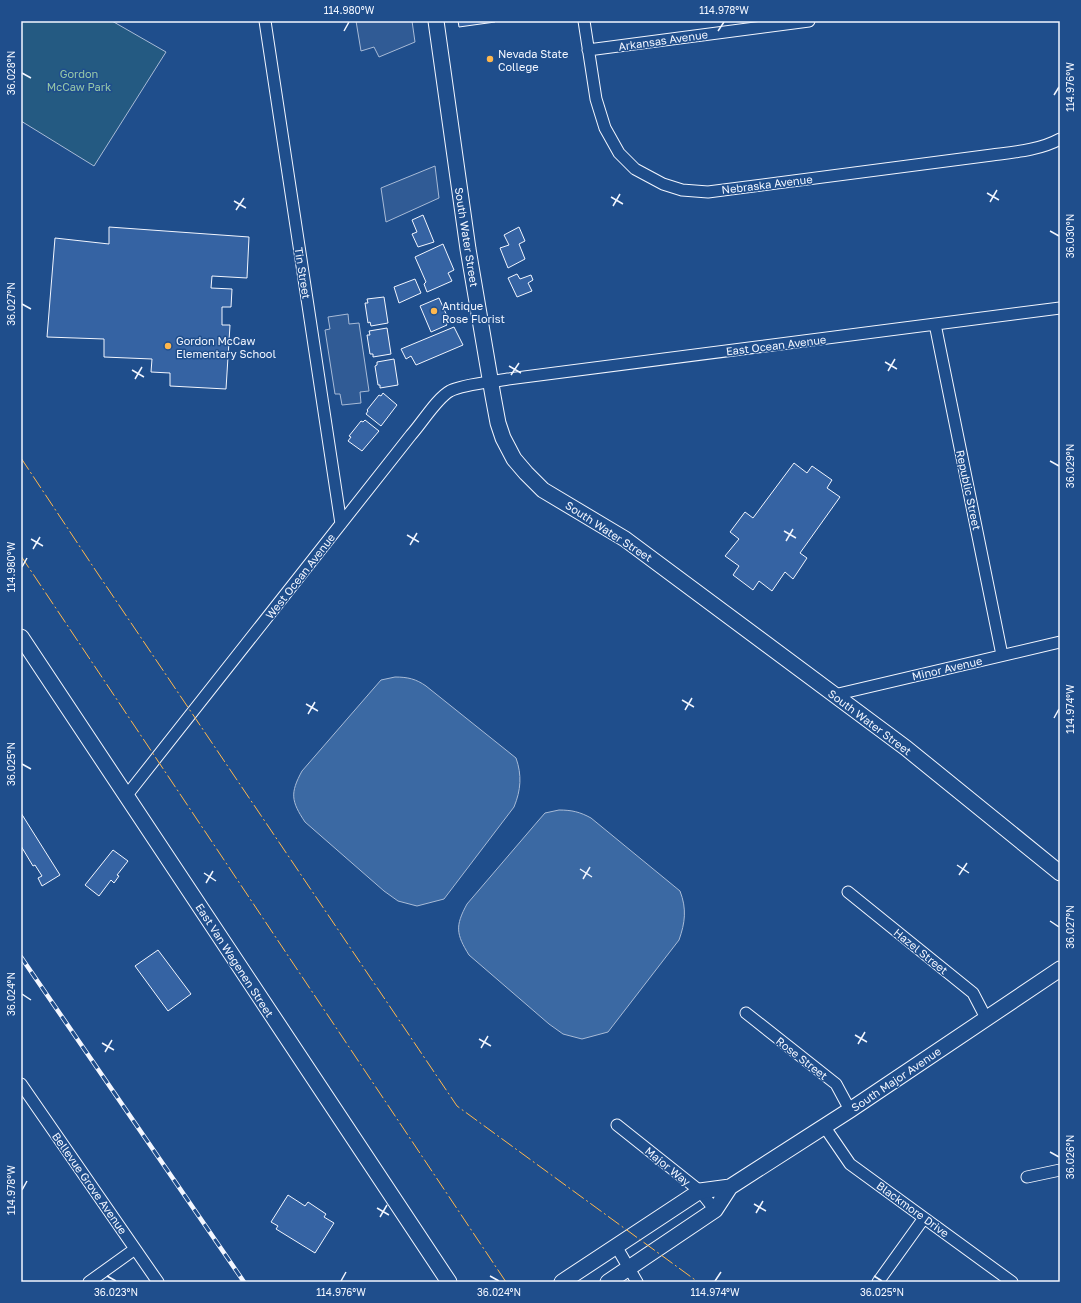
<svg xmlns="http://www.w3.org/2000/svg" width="1081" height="1303" viewBox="0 0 1081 1303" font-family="'Golos Text',sans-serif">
  <rect width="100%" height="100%" fill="#1f4e8c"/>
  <path fill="#245a82" stroke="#a8bbd7" d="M21 21H112L166 52 94 166 21 121Z"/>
  <path fill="#305b95" stroke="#a8bbd7" d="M356 21H412L415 42 379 57 374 47 361 51Z
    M435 166 439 198 386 222 381 188Z
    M348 314 349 324 359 323 369 391 360 392 361 403 342 405 340 394H335L325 330 330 329 328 317Z"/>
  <path fill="#3b69a3" stroke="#a8bbd7" d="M395 677C408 677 416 679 426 686L516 758C522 775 521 790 514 807L444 899 417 906 398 901 384 891 305 822C291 801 290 793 302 771L374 688 381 680Z
    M559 810C572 810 580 812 591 818L680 891C687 909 685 923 679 940L608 1032 582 1039 563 1034 549 1024 469 955C456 934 455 926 467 904L538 821 545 813Z"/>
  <path fill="#3563a3" stroke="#f2f6ff" d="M458 21H495V22L459 27Z
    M423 215 434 242 418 247 412 234 417 232 412 220Z
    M109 227 249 237 247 278 212 276 211 288 232 289 231 307H222V325H230L226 389 170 386V373L151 372 152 359 104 357V339L47 337 55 238 109 244Z
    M519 227 525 241 519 244 525 259 508 268 500 248 509 245 504 235Z
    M443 244 454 270 448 273 452 281 427 292 424 284 426 282 415 257Z
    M517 274 520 279 531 275 533 280 528 283 532 291 517 297 508 278Z
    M415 279 421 293 399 303 394 287Z
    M384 297 388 323 371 326 370 322 368 323 365 303H368L367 299Z
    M439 298 447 316 444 317 447 325 431 332 420 306Z
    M454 327 463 345 416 365 411 356 406 359 401 349Z
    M387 328 391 354 373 357V354H370L367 335H370L369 331Z
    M394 359 398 385 380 388V385H378L375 366 377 365V362Z
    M383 393 397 405 381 426 366 414 368 411 367 410 379 395 381 396Z
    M365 420 379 431 362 451 348 441 351 437 349 436 361 421 363 422Z
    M794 463 807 473 812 466 832 480 827 488 840 497 800 553 807 558 793 579 785 572 772 591 759 581 753 590 733 575 739 566 725 556 739 539 730 532 745 512 753 518Z
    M21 813 60 875 42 886 38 878 42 876 35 865 33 866 21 846Z
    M113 850 128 861 117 875 119 876 114 883 111 880 99 896 85 885Z
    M158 950 191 994 168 1011 135 966Z
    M288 1195 305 1206 308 1202 326 1214 324 1217 334 1223 315 1253 276 1229 278 1226 271 1222Z"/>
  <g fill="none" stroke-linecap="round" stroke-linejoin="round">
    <g stroke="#f2f6ff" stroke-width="13">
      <path id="street" d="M265 21 341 524
        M584 21 596 99 605 128 619 153 635 169 663 184 682 190 708 192 992 155C1015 152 1040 150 1060 139
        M588 50 809 21
        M935 324 1002 655
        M834 695 1060 642
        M127 795 411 435C422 423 437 398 450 391 464 384 492 382 508 379L1060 308
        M848 892 973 993 986 1018
        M746 1013 836 1084 850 1110
        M21 1084 158 1282
        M617 1125 700 1191 715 1210
        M824 1126 850 1164 1012 1282
        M1027 1177 1060 1170
        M616 1246 637 1282
        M89 1282 135 1249
        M878 1282 924 1218"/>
    </g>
    <g stroke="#f2f6ff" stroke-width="17">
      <path id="secondary" d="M436 21 468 249 493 396 498 423 503 438 514 459 526 473 543 490 625 539 906 748 1060 873
        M21 637 449 1282
        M562 1282 700 1191 730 1187
        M608 1282 715 1210 730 1187 850 1110 1060 969"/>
    </g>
    <use href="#street" stroke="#1f4e8c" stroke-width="11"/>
    <use href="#secondary" stroke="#1f4e8c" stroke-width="15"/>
    <g stroke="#f2f6ff" stroke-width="4.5">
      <path id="rail" d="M21 957 244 1282"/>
    </g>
    <use href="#rail" stroke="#1f4e8c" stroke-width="3" stroke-dasharray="9" stroke-linecap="butt"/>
    <path stroke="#f2f6ff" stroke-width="1" stroke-dasharray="5 2" stroke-linecap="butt" d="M230 1281 231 1282"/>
    <path stroke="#ffb74d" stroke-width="1" stroke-dasharray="14 3 2 3" stroke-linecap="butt" d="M21 458 96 571 457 1106 698 1282
      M21 556 506 1282"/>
  </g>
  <path fill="none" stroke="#f2f6ff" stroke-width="1.5" d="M344 31 349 22M718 31 724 22M22 73 31 78M1054 95 1059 87M987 193 999 200M611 197 623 204M234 201 246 208M990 202 997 190M613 206 620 194M236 210 244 198M1050 231 1059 236M22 304 31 309M885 362 897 369M509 366 521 373M132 370 144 377M888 371 895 359M511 375 519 363M135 379 142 367M1050 461 1059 466M784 531 796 538M407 535 419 542M31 539 43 546M786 541 793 529M410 545 417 533M33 549 40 537M22 567 27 558M682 700 694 707M306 704 318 711M685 710 692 698M308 714 315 702M1054 718 1059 709M22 764 31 769M957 865 969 873M580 869 592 877M204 873 216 881M959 875 967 863M583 879 590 867M206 883 213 871M1050 921 1059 927M22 994 31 1000M855 1035 867 1042M479 1039 491 1046M102 1043 114 1050M858 1044 865 1032M481 1048 488 1036M105 1052 112 1040M1050 1152 1059 1157M22 1190 27 1181M754 1204 766 1211M377 1208 389 1215M756 1213 763 1201M380 1217 387 1205M107 1276 116 1281M490 1276 499 1281M874 1276 882 1281M341 1281 346 1272M715 1281 721 1272"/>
  <g fill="#ffb74d" stroke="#1f4e8c" stroke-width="1.5">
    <circle cx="490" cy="59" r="4"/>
    <circle cx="434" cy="311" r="4"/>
    <circle cx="168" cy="346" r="4"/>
  </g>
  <g text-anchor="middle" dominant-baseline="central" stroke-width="3" stroke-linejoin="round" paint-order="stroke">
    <g font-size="11" fill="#f2f6ff" stroke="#1f4e8c">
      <text transform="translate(663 40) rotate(-8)">Arkansas Avenue</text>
      <text transform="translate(767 184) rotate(-7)">Nebraska Avenue</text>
      <text transform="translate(467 237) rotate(81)">South Water Street</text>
      <text transform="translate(303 273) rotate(81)">Tin Street</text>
      <text transform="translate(776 345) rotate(-7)">East Ocean Avenue</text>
      <text transform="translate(969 490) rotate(78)">Republic Street</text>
      <text transform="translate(609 531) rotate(33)">South Water Street</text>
      <text transform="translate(300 576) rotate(-52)">West Ocean Avenue</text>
      <text transform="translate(947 668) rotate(-13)">Minor Avenue</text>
      <text transform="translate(870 722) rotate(37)">South Water Street</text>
      <text transform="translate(921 951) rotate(39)">Hazel Street</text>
      <text transform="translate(235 960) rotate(57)">East Van Wagenen Street</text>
      <text transform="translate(802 1058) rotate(38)">Rose Street</text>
      <text transform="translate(896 1079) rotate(-34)">South Major Avenue</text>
      <text transform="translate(668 1166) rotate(39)">Major Way</text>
      <text transform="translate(90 1183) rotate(55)">Bellevue Grove Avenue</text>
      <text transform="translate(913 1209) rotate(36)">Blackmore Drive</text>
    </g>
    <g font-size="11" fill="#f2f6ff" stroke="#1f4e8c" text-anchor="start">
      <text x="498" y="53">Nevada State<tspan x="498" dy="13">College</tspan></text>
      <text x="442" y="305">Antique<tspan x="442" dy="13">Rose Florist</tspan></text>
      <text x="176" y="340">Gordon McCaw<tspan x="176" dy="13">Elementary School</tspan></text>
    </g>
    <g font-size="11" fill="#97c8a6" stroke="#1f4e8c">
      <text x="79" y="73">Gordon<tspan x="79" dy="13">McCaw Park</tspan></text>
    </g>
  </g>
  <rect width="1081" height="1303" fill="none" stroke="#1f4e8c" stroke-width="44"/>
  <rect x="22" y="22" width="1037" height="1259" fill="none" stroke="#f2f6ff" stroke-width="1.5"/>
  <g font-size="10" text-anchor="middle" fill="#f2f6ff">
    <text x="349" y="14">114.980°W</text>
    <text x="724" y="14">114.978°W</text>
    <text transform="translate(11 73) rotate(-90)" y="4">36.028°N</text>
    <text transform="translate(1070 87) rotate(-90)" y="4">114.976°W</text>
    <text transform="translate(1070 236) rotate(-90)" y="4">36.030°N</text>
    <text transform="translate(11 304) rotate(-90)" y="4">36.027°N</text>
    <text transform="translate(1070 466) rotate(-90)" y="4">36.029°N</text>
    <text transform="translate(11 567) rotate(-90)" y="4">114.980°W</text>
    <text transform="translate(1070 709) rotate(-90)" y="4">114.974°W</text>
    <text transform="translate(11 764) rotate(-90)" y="4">36.025°N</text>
    <text transform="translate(1070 927) rotate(-90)" y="4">36.027°N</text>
    <text transform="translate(11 994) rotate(-90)" y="4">36.024°N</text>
    <text transform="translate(1070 1157) rotate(-90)" y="4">36.026°N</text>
    <text transform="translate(11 1190) rotate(-90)" y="4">114.978°W</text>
    <text x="116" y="1296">36.023°N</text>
    <text x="341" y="1296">114.976°W</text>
    <text x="499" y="1296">36.024°N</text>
    <text x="715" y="1296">114.974°W</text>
    <text x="882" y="1296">36.025°N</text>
  </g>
</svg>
